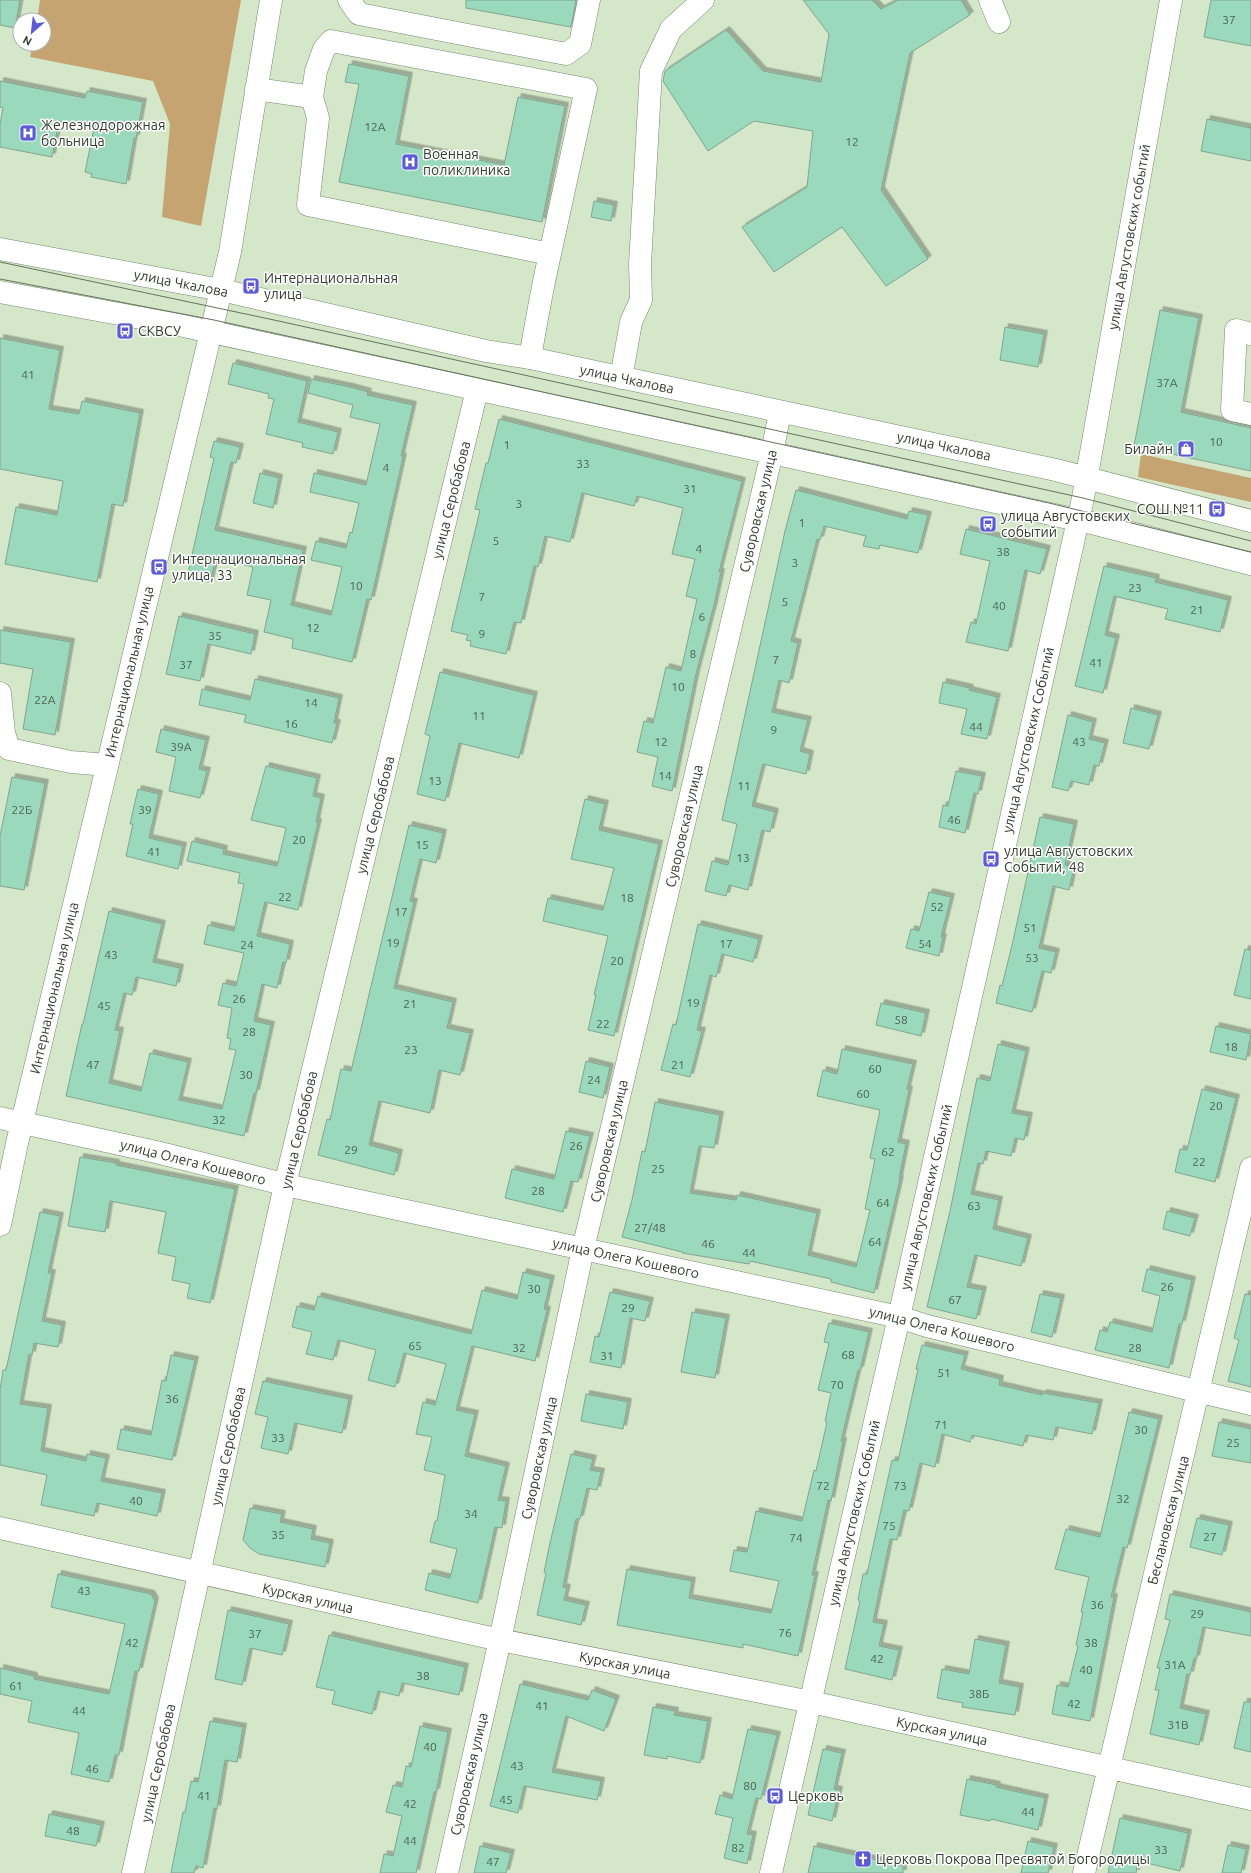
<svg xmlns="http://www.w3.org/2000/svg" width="1251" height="1873" viewBox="0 0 1251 1873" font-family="Ubuntu,sans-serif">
  <defs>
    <filter id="shadow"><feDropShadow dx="3.5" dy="-3.5" stdDeviation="0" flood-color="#0004"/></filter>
  </defs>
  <rect width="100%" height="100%" fill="#d4e8c9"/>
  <path fill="#c5a472" d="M40 0H241L201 226 162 217 170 124 153 81 30 57 33 44H44V20H37Z
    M1141 454 1251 478V502L1138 477Z"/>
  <path fill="#9ad9bb" stroke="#81a493" filter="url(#shadow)" d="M0 0H20L15 28 0 25Z
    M466 0H576L571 27 466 8Z
    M803 0H872L881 9 898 0H961L970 15 910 53 881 190 928 259 886 286 842 227 774 272 742 227 807 187 813 131 754 121 708 151 663 81 665 71 726 30 763 71 821 82 829 34Z
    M1211 0H1251V46L1204 37Z
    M349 64 409 76 396 144 504 165 518 97 565 106 542 222 339 182 359 84 345 82Z
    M0 81 85 98 87 91 143 102 136 138H134L126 184 91 177 92 174 85 172 94 128 59 121 52 157 0 147V124L3 108 0 107Z
    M1207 119 1251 128V161L1201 151Z
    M594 201 614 205 611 221 591 217Z
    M1160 310 1199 318 1181 412 1251 428V471L1134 446Z
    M1005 327 1044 334 1038 367 1000 360Z
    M0 338 60 350 49 409 79 414 82 401 140 413 123 506 112 504 97 582 5 564 16 507 57 515 63 481 0 469Z
    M233 363 307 381 298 422 338 432 333 454 302 447 303 443 266 434 274 399 268 398 269 394 228 384Z
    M311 379 350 387 368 392 367 395 413 405 401 456 403 457 371 600 367 599 352 662 292 648 293 639 264 632 271 600 247 595 253 567 216 558 210 582 187 577 214 458 210 457 214 441 240 447 236 463 231 462 215 530 303 550 291 605 331 615 342 567 311 560 316 541 346 548 350 532 352 533 359 503 310 492 314 473 366 485 380 424 350 417 353 405 308 393Z
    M499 419 742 481 719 572H721L714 605 696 674 672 791 652 786 658 757 637 752 644 721 653 723 666 667 681 671 697 599 686 596 695 559 672 554 683 508 637 496 634 506 582 493 570 542 545 536 538 567 534 566 521 623 514 622 506 654 470 646 471 641 466 640 468 635 451 631 480 510 475 509 486 463H488Z
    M260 473 279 478 273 508 253 503Z
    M796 490 907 519 909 511 928 515 918 553 880 545 879 549 863 546 866 536 824 526 820 540 817 539 791 641 798 643 789 683 779 680 772 712 808 720 800 751 810 754 806 774 763 764 752 806 775 812 770 832 762 830 748 890 729 885 726 896 705 891 712 861 728 865 737 824 722 820 785 531Z
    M966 529 1047 549 1040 574 1025 570 1008 651 966 642 971 622 976 624 990 561 960 554Z
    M1104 566 1156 578 1155 582 1228 600 1220 632 1165 619 1168 609 1114 596 1105 635 1116 638 1103 693 1075 686Z
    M179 616 255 634 251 654 208 644 200 681 166 674Z
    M0 630 71 642 55 735 23 729 33 669 0 663Z
    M440 672 534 695 519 758 459 743 445 801 417 794 430 736 425 734Z
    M255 679 339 698 334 723H337L332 743 244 722 246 715 199 705 202 689 250 700Z
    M943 682 970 688 969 690 997 697 987 739 961 734 967 709 939 703Z
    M1131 708 1158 715 1149 749 1123 743Z
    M1068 715 1093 722 1089 739 1105 743 1099 766 1094 765 1089 785 1071 781 1068 791 1052 787Z
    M161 729 206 740 199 769 207 771 200 798 169 791 176 757 156 752Z
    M266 766 317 778 313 796 321 798 316 822H318L298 910 265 902 257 936 290 944 286 963 283 962 277 988 262 984 254 1021 271 1025 256 1093H254L244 1136 66 1096 82 1024H83L109 911 162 924 153 962 180 968 176 986 136 977 132 995 124 993 115 1030 120 1031 109 1083 141 1091 150 1053 188 1062 179 1100 222 1109 236 1050 229 1049 231 1039 227 1038 232 1008 218 1005 223 983 236 986 244 953 204 944 208 925 234 931 244 884 238 883 240 873 187 861 192 841 224 849 223 854 277 866 286 828 251 820Z
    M956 771 982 776 978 794 974 793 965 833 939 827 943 805 948 806Z
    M12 777 45 783 24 890 0 886V836Z
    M138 789 159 794 149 838 183 846 178 869 126 856 133 824H130Z
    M585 799 605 804 599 830 659 844 614 1036 588 1030 596 995H594L608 936 543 921 548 898 603 910 614 868 571 859Z
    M1040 817 1074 824 1065 865 1074 867 1069 890 1053 886 1039 948 1056 952 1051 973 1042 971 1032 1012 996 1003 1000 985 1002 986 1013 941Z
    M409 825 443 833 436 863 420 859 410 901 414 902 394 988 453 1002 447 1028 470 1033 460 1075 439 1070 430 1113 379 1101 369 1145 399 1153 394 1175 318 1155 327 1119 330 1120 341 1069 351 1071Z
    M929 892 951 897 941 937H943L939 956 906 948 911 929 919 931Z
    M698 924 759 939 753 962 722 954 716 977 710 975 697 1030 702 1031 690 1077 661 1070 673 1024 676 1025Z
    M1245 949 1251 950V999L1234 995Z
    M881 1003 926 1013 921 1036 876 1025Z
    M1216 1026 1251 1034 1246 1060 1210 1052Z
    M998 1044 1026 1051 1012 1113 1029 1116 1024 1140 1015 1138 1011 1156 986 1151 983 1164 978 1163 971 1194 999 1200 993 1229 1028 1238 1021 1266 975 1255 967 1287 983 1290 976 1319 927 1307 950 1211 977 1078 990 1081Z
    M842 1049 913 1064 907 1089 909 1090 898 1142 906 1144 899 1179H900L874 1293 831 1282V1279L750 1261 749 1264 682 1253V1252L622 1237 632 1200 642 1151 645 1152 655 1102 720 1115 714 1148 699 1146 690 1193 736 1200 737 1195 817 1213 808 1255 856 1267 870 1210 865 1209 875 1159 870 1158 880 1110 817 1096 823 1070 837 1074Z
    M586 1061 610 1067 603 1098 579 1092Z
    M1202 1089 1236 1098 1215 1182 1175 1172 1180 1149 1187 1150Z
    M566 1131 590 1136 578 1182 571 1181 563 1212 505 1198 512 1169 554 1179Z
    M80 1157 116 1163V1165L235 1189 210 1303 187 1298 190 1284 172 1280 176 1257 158 1253 166 1212 110 1201 105 1232 68 1226Z
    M1167 1211 1195 1218 1190 1236 1163 1229Z
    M40 1212 60 1216 48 1273H52L42 1321 62 1325 58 1347 34 1343 32 1355 29 1354 20 1404 48 1408 41 1451 86 1461 87 1454 106 1458 101 1481 162 1493 157 1516 97 1503 94 1516 41 1505 47 1475 0 1465V1390L3 1370H6Z
    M1147 1269 1192 1280 1182 1324H1179L1169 1368 1095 1350 1100 1330 1107 1332 1110 1322 1152 1332 1160 1296 1142 1291Z
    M523 1272 551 1279 544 1309 547 1310 535 1361 472 1346 456 1410 475 1414 465 1456 506 1466 498 1500 506 1501 502 1528 495 1527 478 1603 425 1590 429 1573 450 1578 457 1549 430 1542 435 1521H437L445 1475 424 1470 432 1437 416 1434 423 1402 435 1405 446 1364 404 1353 395 1387 368 1380 376 1350 338 1340 333 1360 306 1354 312 1332 292 1327 297 1306 314 1310 318 1296 471 1334 482 1290 517 1299Z
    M610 1292 650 1301 645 1321 630 1318 621 1368 590 1362 595 1336 599 1337Z
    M1040 1294 1061 1298 1052 1337 1031 1332Z
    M1245 1294 1251 1295V1387L1228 1381 1239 1340 1234 1338Z
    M692 1312 726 1318 715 1378 681 1372Z
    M829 1323 869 1332 860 1370H858L841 1441H843L831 1501 828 1500 812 1575H815L798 1656 743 1644V1648L617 1625 627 1569 692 1581 689 1598 771 1613 779 1581 730 1571 734 1550 747 1552 756 1511 802 1521 814 1470 816 1471 827 1422 825 1421 831 1393 818 1390 829 1343 824 1342Z
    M922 1345 965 1355 961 1369 1000 1379 999 1385 1042 1395 1043 1393 1099 1403 1092 1434 1056 1427 1053 1440 1026 1435 1023 1446 972 1435 970 1442 942 1434 935 1467 920 1463 909 1511 904 1510 897 1540 890 1539 873 1622 884 1624 879 1646 899 1650 892 1680 845 1669 860 1601 858 1600 863 1574H867L892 1460 898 1461 918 1369H916Z
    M171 1355 195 1360 172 1460 117 1449 121 1429 151 1435 162 1380 166 1381Z
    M263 1381 349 1399 342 1433 295 1423 288 1454 261 1448 268 1417 255 1414Z
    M586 1394 628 1402 623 1429 581 1421Z
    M1129 1412 1159 1419 1127 1548 1123 1547 1111 1597H1114L1090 1721 1052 1714 1057 1685 1068 1687 1078 1646 1076 1645 1083 1612H1081L1089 1577 1055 1569 1066 1529 1100 1537Z
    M1219 1422 1251 1429V1463L1212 1456Z
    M571 1454 593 1459 590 1470 601 1472 597 1490 587 1488 580 1519H576L563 1587 567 1588 564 1600 586 1605 581 1625 537 1615 546 1573 544 1572 550 1543Z
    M250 1508 282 1514 280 1522 313 1529 311 1539 330 1543 325 1567 259 1554 250 1548 243 1540Z
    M1197 1518 1229 1525 1222 1555 1190 1547Z
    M58 1574 151 1594 155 1601 139 1671H135L119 1755H115L109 1782 71 1774 79 1733 28 1722 32 1701 0 1694V1668L34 1676V1679L109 1694 125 1624 51 1607Z
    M1170 1594 1251 1612V1636L1203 1627 1196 1659 1194 1658 1190 1675 1187 1674 1180 1708 1206 1714 1199 1745 1150 1734 1159 1690H1155L1160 1668H1157L1170 1620 1165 1619Z
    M228 1610 289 1624 282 1655 250 1648 242 1685 215 1679Z
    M329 1635 465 1667 459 1695 402 1683 399 1696 378 1691 372 1714 332 1704 335 1691 316 1687Z
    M975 1639 1006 1645 999 1683 1020 1687 1015 1715 962 1707 963 1703 937 1698 942 1669 969 1674Z
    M520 1684 588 1700 592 1690 616 1699 604 1731 566 1716 552 1772 601 1781 597 1800 524 1786 518 1813 490 1806Z
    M1244 1702H1251V1752L1234 1748Z
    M653 1707 675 1711 674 1715 708 1721 700 1763 667 1756V1759L644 1755Z
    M210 1721 243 1727 237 1762 225 1760 217 1809 214 1808 203 1868 196 1866 194 1873H171L183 1812H185L191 1781 198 1782Z
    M420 1726 448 1732 436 1792H434L416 1873H380L384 1854 393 1856 402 1816 386 1812 393 1785 402 1787 406 1766 411 1767Z
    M748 1729 777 1735 761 1799 756 1798 747 1834 753 1835 747 1864 724 1858 733 1818 715 1814 720 1795 732 1799Z
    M823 1749 842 1753 834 1789 839 1790 832 1821 808 1815Z
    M967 1779 997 1785 996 1787 1045 1798 1038 1830 991 1819 990 1821 960 1815Z
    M49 1814 101 1825 96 1846 45 1836Z
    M1120 1818 1188 1833 1180 1871 1138 1861 1136 1873H1108Z
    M1028 1841 1054 1847 1048 1873H1021Z
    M1228 1845 1246 1849 1241 1873H1222Z
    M480 1846 511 1853 506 1873H474Z
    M814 1846 903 1866V1873H808Z"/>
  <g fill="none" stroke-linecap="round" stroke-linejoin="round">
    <g stroke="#76886c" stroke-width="23">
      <path id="minor" d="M349 0 359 14 566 54 580 44 589 0
        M990 0 999 22
        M256 89 312 97
        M221 290 230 252 271 0
        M1251 334 1236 330 1232 410 1251 414
        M530 358C536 323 542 288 550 254L586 89 331 41 324 49 316 71 312 97 318 118 308 205 550 254
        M621 378 631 322 641 300 640 264 651 71 671 29 703 0
        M0 693 4 733 9 749
        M9 749 71 762 107 765
        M0 1118 156 1152 295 1187 899 1317 927 1326 1251 1404
        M0 1528 500 1640 811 1702 1251 1799
        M133 1873 285 1185 477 390
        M447 1873 500 1640 583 1249 772 453 780 412
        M771 1873 899 1317 1083 498 1171 0
        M1084 1873 1251 1168"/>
    </g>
    <g stroke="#76886c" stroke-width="23">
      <path id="major" d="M0 249 221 290 486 351 530 358 1056 470 1251 521
        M0 292 179 325 772 453 1096 524 1251 564
        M0 1225 17 1143 221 290"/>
    </g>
    <use href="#minor" stroke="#fff" stroke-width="22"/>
    <use href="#major" stroke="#fff" stroke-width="22"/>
    <path stroke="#667260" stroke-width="1" d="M0 262 274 320 1083 498 1251 541
      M0 279 214 320 1049 503 1251 552"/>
  </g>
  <defs>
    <g id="hospital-square" transform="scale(0.9)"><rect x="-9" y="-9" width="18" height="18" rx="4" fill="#5d5bd4" stroke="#fff"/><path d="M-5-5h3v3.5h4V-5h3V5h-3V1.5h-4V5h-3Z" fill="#fff"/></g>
    <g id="bus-square" transform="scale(0.9)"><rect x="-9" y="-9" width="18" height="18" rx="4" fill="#5d5bd4" stroke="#fff"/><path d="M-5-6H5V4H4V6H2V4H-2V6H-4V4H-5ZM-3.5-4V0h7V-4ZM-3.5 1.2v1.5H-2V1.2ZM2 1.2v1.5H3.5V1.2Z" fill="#fff"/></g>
    <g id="shop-square" transform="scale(0.9)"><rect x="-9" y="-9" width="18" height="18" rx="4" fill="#5d5bd4" stroke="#fff"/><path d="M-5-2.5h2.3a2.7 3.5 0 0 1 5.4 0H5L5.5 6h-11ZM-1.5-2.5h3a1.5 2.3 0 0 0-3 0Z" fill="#fff"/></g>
    <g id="church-square" transform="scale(0.9)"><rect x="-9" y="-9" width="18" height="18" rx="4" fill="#5d5bd4" stroke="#fff"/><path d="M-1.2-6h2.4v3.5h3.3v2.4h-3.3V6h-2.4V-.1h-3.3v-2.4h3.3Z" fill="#fff"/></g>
  </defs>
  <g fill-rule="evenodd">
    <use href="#hospital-square" x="28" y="133"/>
    <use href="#hospital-square" x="410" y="162"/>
    <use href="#bus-square" x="251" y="286"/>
    <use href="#bus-square" x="125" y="331"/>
    <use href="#shop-square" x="1186" y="449"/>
    <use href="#bus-square" x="1217" y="509"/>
    <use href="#bus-square" x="988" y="524"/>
    <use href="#bus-square" x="159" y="567"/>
    <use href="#bus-square" x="991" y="859"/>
    <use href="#bus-square" x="775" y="1796"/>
    <use href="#church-square" x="863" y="1859"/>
  </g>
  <g text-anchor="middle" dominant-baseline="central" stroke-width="3" stroke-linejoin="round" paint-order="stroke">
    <g font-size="12" fill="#4d6252">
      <text x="1229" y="19">37</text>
      <text x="375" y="126">12А</text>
      <text x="852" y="141">12</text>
      <text x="28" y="374">41</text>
      <text x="1167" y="382">37А</text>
      <text x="1216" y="441">10</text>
      <text x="507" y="444">1</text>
      <text x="583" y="463">33</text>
      <text x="386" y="467">4</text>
      <text x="690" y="488">31</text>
      <text x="519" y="503">3</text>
      <text x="802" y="522">1</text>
      <text x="496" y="540">5</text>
      <text x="699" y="548">4</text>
      <text x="1003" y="551">38</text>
      <text x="795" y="562">3</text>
      <text x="356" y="585">10</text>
      <text x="1135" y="587">23</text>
      <text x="482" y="596">7</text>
      <text x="785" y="601">5</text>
      <text x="999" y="605">40</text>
      <text x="1197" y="609">21</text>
      <text x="702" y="616">6</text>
      <text x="313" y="627">12</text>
      <text x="482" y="633">9</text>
      <text x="215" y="635">35</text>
      <text x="693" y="653">8</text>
      <text x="776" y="659">7</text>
      <text x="1096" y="662">41</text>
      <text x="186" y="664">37</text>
      <text x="678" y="686">10</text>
      <text x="45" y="699">22А</text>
      <text x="311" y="702">14</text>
      <text x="479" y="715">11</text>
      <text x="291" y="723">16</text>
      <text x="976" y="726">44</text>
      <text x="774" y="729">9</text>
      <text x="661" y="741">12</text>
      <text x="1079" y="741">43</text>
      <text x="181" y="746">39А</text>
      <text x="665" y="775">14</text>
      <text x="435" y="780">13</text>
      <text x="744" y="785">11</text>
      <text x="22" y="809">22Б</text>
      <text x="145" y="809">39</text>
      <text x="954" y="819">46</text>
      <text x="299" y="839">20</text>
      <text x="422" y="844">15</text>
      <text x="154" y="851">41</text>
      <text x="743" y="857">13</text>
      <text x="285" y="896">22</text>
      <text x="627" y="897">18</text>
      <text x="937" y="906">52</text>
      <text x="401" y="911">17</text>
      <text x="1030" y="927">51</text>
      <text x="393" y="942">19</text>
      <text x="726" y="943">17</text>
      <text x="925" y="943">54</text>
      <text x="247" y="944">24</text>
      <text x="111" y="954">43</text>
      <text x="1032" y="957">53</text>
      <text x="617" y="960">20</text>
      <text x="239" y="998">26</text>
      <text x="693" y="1002">19</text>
      <text x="410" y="1003">21</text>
      <text x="104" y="1005">45</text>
      <text x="901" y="1019">58</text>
      <text x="603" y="1023">22</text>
      <text x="249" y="1031">28</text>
      <text x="1231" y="1046">18</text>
      <text x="411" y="1049">23</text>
      <text x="93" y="1064">47</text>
      <text x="678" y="1064">21</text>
      <text x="875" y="1068">60</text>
      <text x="246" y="1074">30</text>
      <text x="594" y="1079">24</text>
      <text x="863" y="1093">60</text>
      <text x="1216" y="1105">20</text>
      <text x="219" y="1119">32</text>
      <text x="576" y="1145">26</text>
      <text x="351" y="1149">29</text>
      <text x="888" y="1151">62</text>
      <text x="1199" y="1161">22</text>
      <text x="658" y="1168">25</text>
      <text x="538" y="1190">28</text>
      <text x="883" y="1202">64</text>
      <text x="974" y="1205">63</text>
      <text x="650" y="1227">27/48</text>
      <text x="875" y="1241">64</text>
      <text x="708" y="1243">46</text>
      <text x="749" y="1252">44</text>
      <text x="1167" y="1286">26</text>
      <text x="534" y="1288">30</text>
      <text x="955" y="1299">67</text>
      <text x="628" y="1307">29</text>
      <text x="415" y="1345">65</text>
      <text x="519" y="1347">32</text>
      <text x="1135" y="1347">28</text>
      <text x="848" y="1354">68</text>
      <text x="607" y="1355">31</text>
      <text x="944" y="1372">51</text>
      <text x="837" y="1384">70</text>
      <text x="172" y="1398">36</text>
      <text x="941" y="1424">71</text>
      <text x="1141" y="1429">30</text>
      <text x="278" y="1437">33</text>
      <text x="1233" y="1442">25</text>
      <text x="823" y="1485">72</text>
      <text x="900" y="1485">73</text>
      <text x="1123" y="1498">32</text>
      <text x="136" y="1500">40</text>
      <text x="471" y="1513">34</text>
      <text x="889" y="1525">75</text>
      <text x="278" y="1534">35</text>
      <text x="1210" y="1536">27</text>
      <text x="796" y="1537">74</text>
      <text x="84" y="1590">43</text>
      <text x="1097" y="1604">36</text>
      <text x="1197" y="1613">29</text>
      <text x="785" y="1632">76</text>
      <text x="255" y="1633">37</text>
      <text x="132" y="1642">42</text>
      <text x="1091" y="1642">38</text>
      <text x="877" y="1658">42</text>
      <text x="1175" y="1664">31А</text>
      <text x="1086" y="1669">40</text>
      <text x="423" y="1675">38</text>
      <text x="16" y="1685">61</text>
      <text x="979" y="1693">38Б</text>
      <text x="1074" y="1703">42</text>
      <text x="542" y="1705">41</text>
      <text x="79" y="1710">44</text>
      <text x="1178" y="1724">31В</text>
      <text x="430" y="1746">40</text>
      <text x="517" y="1765">43</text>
      <text x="92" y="1768">46</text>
      <text x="750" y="1785">80</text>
      <text x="204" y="1795">41</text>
      <text x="506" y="1799">45</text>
      <text x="410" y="1803">42</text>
      <text x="1028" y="1811">44</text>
      <text x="73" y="1830">48</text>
      <text x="410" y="1840">44</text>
      <text x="738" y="1847">82</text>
      <text x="1161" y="1849">33</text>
      <text x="493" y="1861">47</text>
    </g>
    <g font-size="14" fill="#333b2f" stroke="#fff" text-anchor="start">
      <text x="41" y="125">Железнодорожная<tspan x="41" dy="16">больница</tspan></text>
      <text x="423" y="154">Военная<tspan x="423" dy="16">поликлиника</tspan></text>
      <text x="264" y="278">Интернациональная<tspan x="264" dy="16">улица</tspan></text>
      <text x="138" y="331">СКВСУ</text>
      <text x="1173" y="449" text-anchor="end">Билайн</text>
      <text x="1204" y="509" text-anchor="end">СОШ №11</text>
      <text x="1001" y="516">улица Августовских<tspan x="1001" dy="16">событий</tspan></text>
      <text x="172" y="559">Интернациональная<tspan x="172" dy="16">улица, 33</tspan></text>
      <text x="1004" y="851">улица Августовских<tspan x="1004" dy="16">Событий, 48</tspan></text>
      <text x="788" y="1796">Церковь</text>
      <text x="876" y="1859">Церковь Покрова Пресвятой Богородицы</text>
    </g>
    <g font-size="14" fill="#333b2f" stroke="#fff">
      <text transform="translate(1129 237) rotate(-80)">улица Августовских событий</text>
      <text transform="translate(181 283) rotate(11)">улица Чкалова</text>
      <text transform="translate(627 379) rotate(12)">улица Чкалова</text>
      <text transform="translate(944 446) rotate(12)">улица Чкалова</text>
      <text transform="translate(451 500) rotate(-76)">улица Серобабова</text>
      <text transform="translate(758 511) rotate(-77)">Суворовская улица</text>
      <text transform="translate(129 672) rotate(-77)">Интернациональная улица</text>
      <text transform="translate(1028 740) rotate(-77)">улица Августовских Событий</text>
      <text transform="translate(375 815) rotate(-76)">улица Серобабова</text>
      <text transform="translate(684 826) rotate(-77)">Суворовская улица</text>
      <text transform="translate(54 988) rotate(-77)">Интернациональная улица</text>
      <text transform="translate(299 1130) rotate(-77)">улица Серобабова</text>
      <text transform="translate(609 1141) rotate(-77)">Суворовская улица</text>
      <text transform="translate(193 1162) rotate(14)">улица Олега Кошевого</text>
      <text transform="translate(926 1197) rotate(-77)">улица Августовских Событий</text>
      <text transform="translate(626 1258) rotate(12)">улица Олега Кошевого</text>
      <text transform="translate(942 1329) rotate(14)">улица Олега Кошевого</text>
      <text transform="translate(228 1446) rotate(-78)">улица Серобабова</text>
      <text transform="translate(539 1458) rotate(-78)">Суворовская улица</text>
      <text transform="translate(854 1513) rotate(-77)">улица Августовских Событий</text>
      <text transform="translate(1168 1520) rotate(-76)">Беслановская улица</text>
      <text transform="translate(308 1598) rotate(13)">Курская улица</text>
      <text transform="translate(625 1665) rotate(11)">Курская улица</text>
      <text transform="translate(942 1731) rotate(12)">Курская улица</text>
      <text transform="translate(158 1763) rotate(-78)">улица Серобабова</text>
      <text transform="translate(469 1774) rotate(-77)">Суворовская улица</text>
    </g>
  </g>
  <g transform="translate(32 32) rotate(208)"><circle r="19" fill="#ffffff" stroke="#adb1ac"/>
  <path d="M0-3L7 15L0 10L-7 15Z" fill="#5d5bd4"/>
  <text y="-6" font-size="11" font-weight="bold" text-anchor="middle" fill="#333b2f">N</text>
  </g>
</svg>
